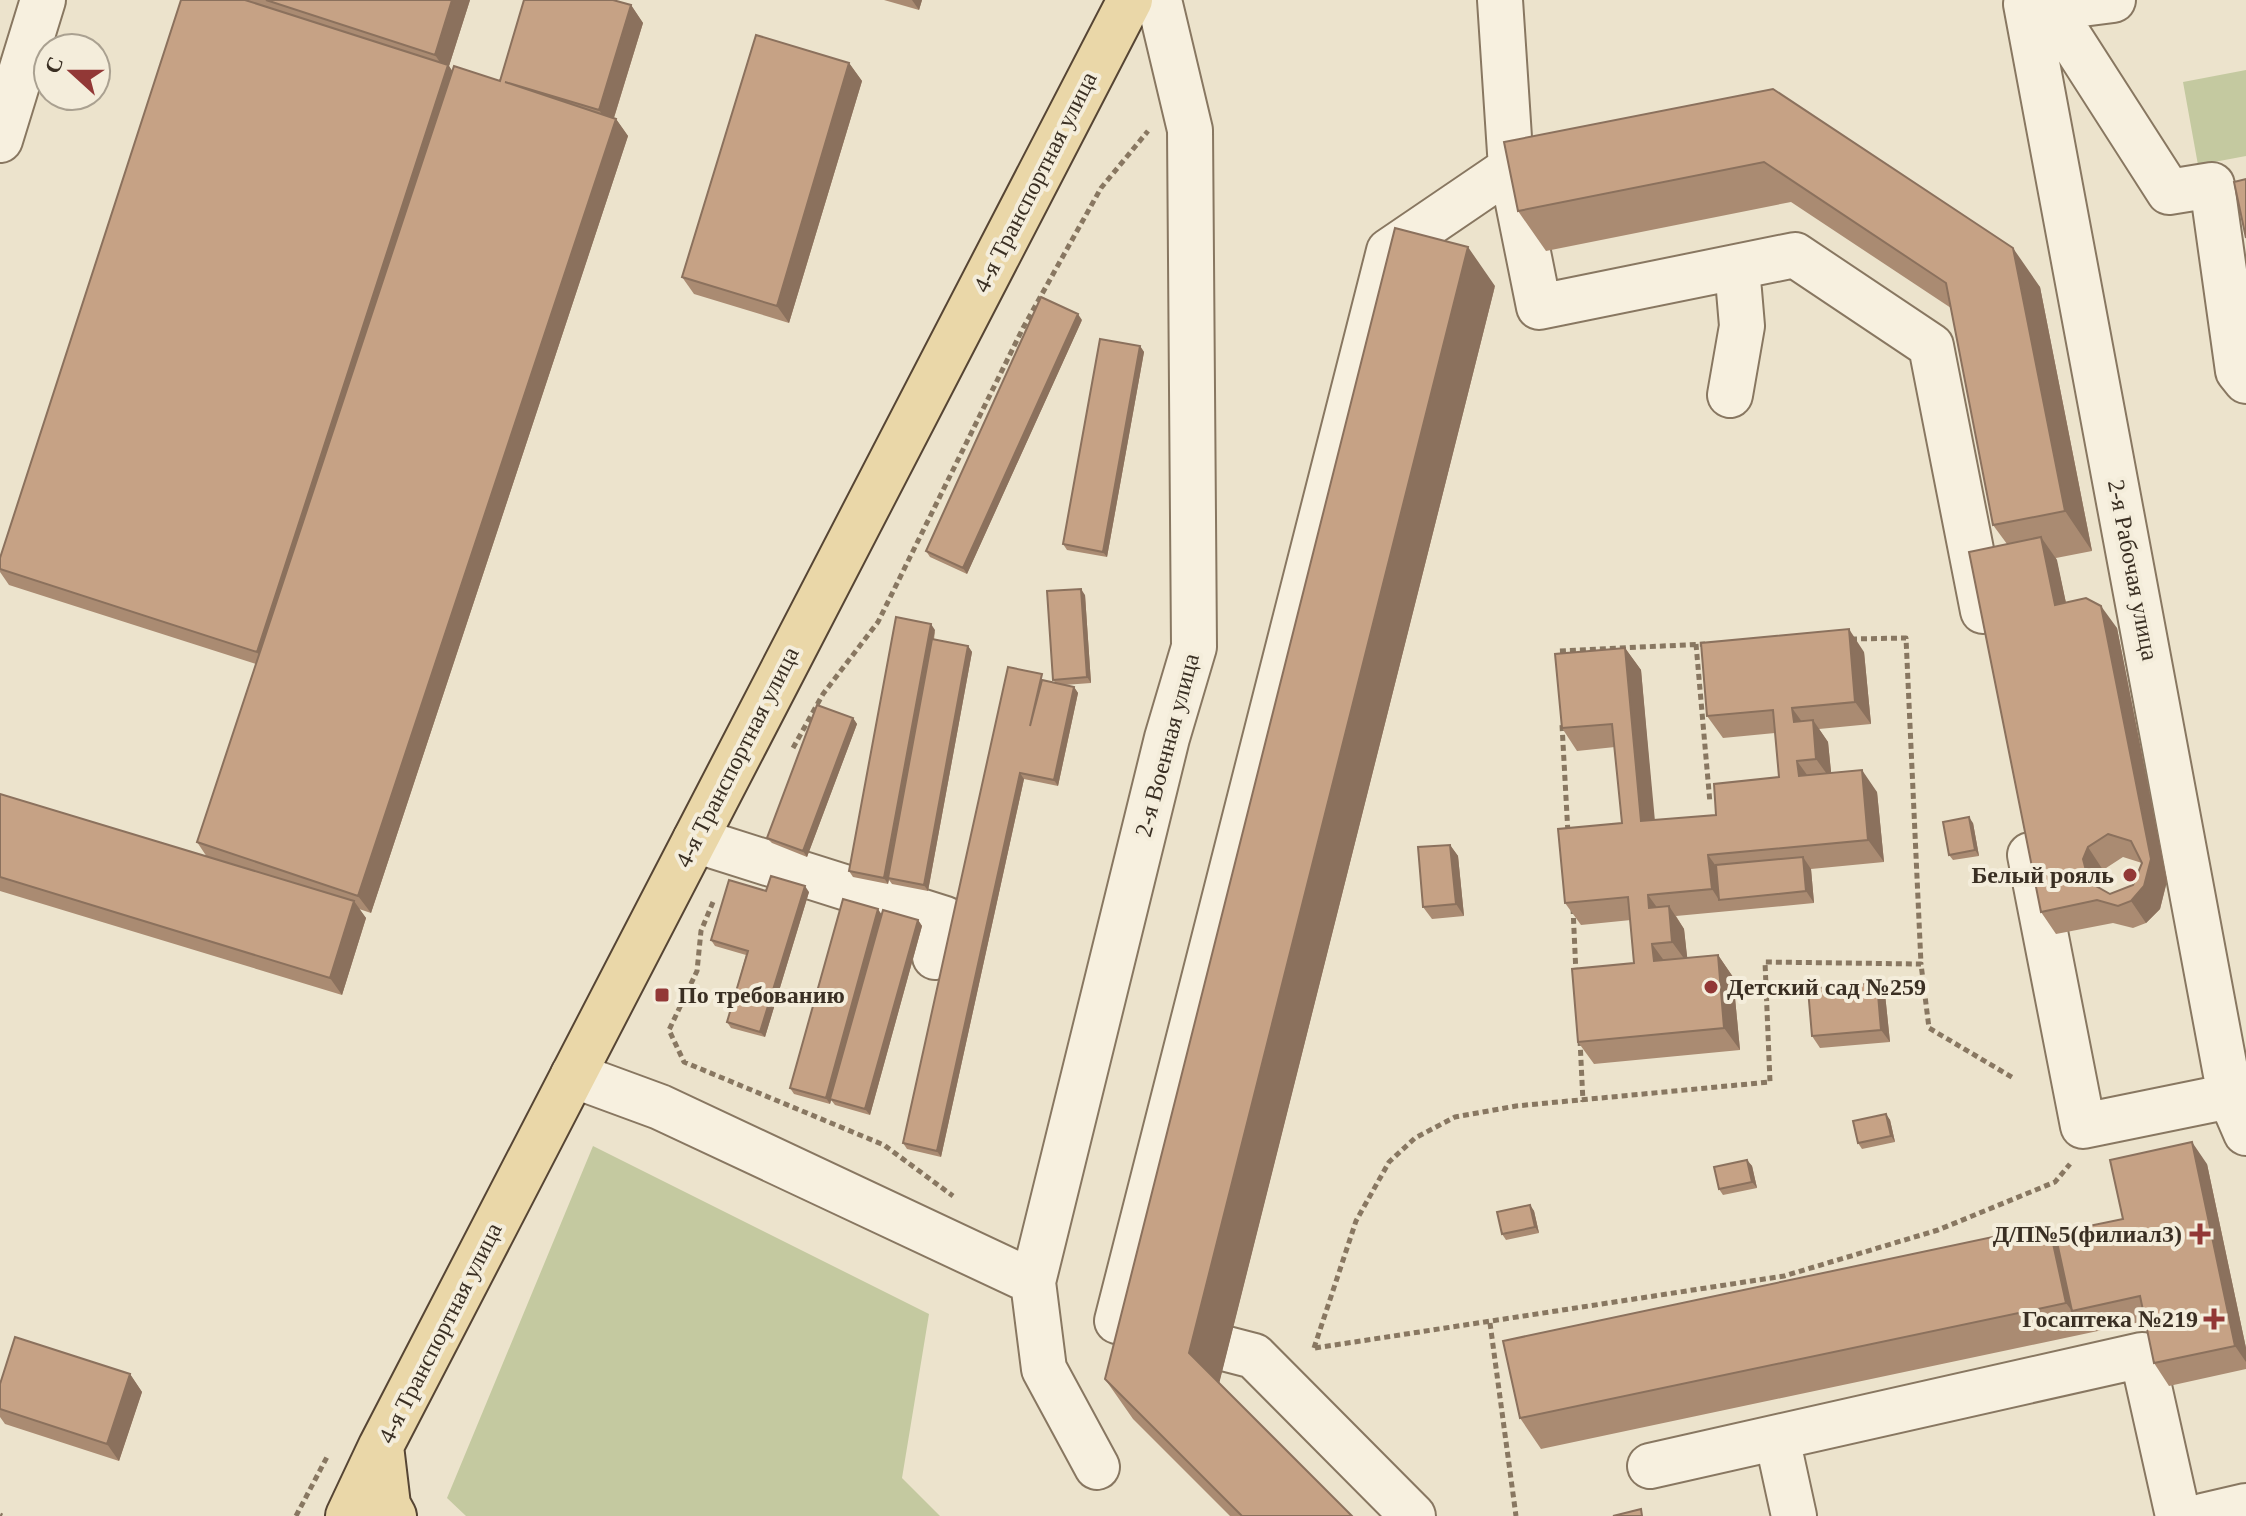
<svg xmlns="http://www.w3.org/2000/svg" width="2246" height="1516" viewBox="0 0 2246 1516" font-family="Georgia,serif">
  <rect width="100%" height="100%" fill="#ece3cc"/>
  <path fill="#c4c9a0" d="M2246 70V156L2198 165 2183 82Z
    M593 1146 929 1314 902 1478 940 1516H466L447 1498Z"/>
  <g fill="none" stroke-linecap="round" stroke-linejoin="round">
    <g stroke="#887761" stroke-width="48">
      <path id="minor" d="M2026 4 2230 1096 2246 1133
        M2026 4 2051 8 2113 0
        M2051 8 2169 192 2212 185 2238 371 2246 381
        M0 140 43 0
        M1511 168 1539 307 1795 255 1931 346 1983 611
        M1730 395 1742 326 1737 267
        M695 840 945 919 935 957
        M2030 855 2083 1126 2230 1096
        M573 1075 660 1107 1033 1282
        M1154 1331 1117 1321 1389 251 1511 168 1500 0
        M1227 1349 1254 1356 1413 1516
        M1777 1438 1794 1516
        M1650 1466 2142 1355 2178 1516
        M1097 1467 1044 1369 1033 1282 1167 738 1194 647 1190 130 1159 0
        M2203 1516 2246 1506"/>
    </g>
    <g stroke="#564534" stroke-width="48">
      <path id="major" d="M381 1446 388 1505 394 1516
        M348 1516 381 1446 1130 0"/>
    </g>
    <path stroke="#887761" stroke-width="5" stroke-dasharray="6 4" stroke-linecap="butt" d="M1851 639 1906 638 1921 964
      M1696 644 1710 803
      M1559 659 1558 651 1705 644
      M1562 725 1568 834
      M793 748 823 694 878 622 1023 328 1101 188 1148 131
      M713 902 701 931 697 971 669 1030 684 1062 884 1145 953 1196
      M1573 908 1576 974
      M1580 1040 1583 1102
      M1490 1323 1516 1516
      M1314 1348 1356 1221 1389 1162 1415 1138 1455 1117 1516 1106 1770 1082 1765 962 1921 964 1929 1028 2015 1079
      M1315 1348 1784 1276 1938 1230 2055 1182 2070 1164
      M0 1515 2 1516
      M296 1516 327 1457"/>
    <use href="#minor" stroke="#f7f0df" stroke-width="44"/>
    <use href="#major" stroke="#ead7a8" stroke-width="44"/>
  </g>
  <path fill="#aa8b72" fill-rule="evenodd" d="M181 0H470L449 66 452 71 500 81 631 5 643 23 614 118 616 119 628 136 371 913 359 909 366 918 342 995 0 891V794L207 857 197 842 256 664 9 585 0 572V558Z
    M884 0H922L919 10Z
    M849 63 862 81 789 323 694 294 682 277Z
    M1773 89 2040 287 2092 551 2056 558 2066 603 2117 628 2167 881 2160 909 2146 923 2133 928 2113 923 2056 934 2041 912 2007 544 1993 525 1951 308 1791 202 1546 251 1518 211ZM2123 857 2142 863 2133 885 2110 894 2100 888 2098 881 2103 870Z
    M1495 286 1219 1383 1352 1516H1230L1133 1419 1105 1379Z
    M1082 320 967 574 930 557 926 551Z
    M1140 346 1144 352 1107 557 1067 550 1063 544Z
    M1085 595 1091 683 1064 685 1074 687 1078 693 1058 786 1024 779 941 1157 907 1149 903 1143 1046 681 1056 683 1053 680Z
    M935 630 934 640 968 646 972 652 928 891 892 884 889 880 888 884 853 877 849 871Z
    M1625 648 1641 670 1654 820 1716 815 1779 777 1775 733 1723 738 1707 716 1864 652 1871 724 1819 729 1828 742 1831 773 1877 792 1884 862 1811 869 1814 903 1676 916 1684 929 1687 958 1718 955 1733 977 1740 1050 1594 1064 1578 1042 1634 963 1631 920 1581 925 1565 903 1622 823 1615 747 1577 751 1562 728Z
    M853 718 857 724 807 857 772 843 767 838Z
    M1973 823 1979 856 1953 860 1949 855Z
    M1450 845 1458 856 1464 916 1432 919 1423 907Z
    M766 891 809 892 765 1037 731 1028 727 1022 746 955 715 946 711 940Z
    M882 914 918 920 922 926 870 1115 835 1105 831 1100 830 1104 794 1094 790 1088Z
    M1885 994 1890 1042 1820 1048 1812 1036Z
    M1886 1114 1890 1120 1895 1142 1862 1149 1858 1143Z
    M1747 1160 1752 1166 1757 1188 1723 1195 1719 1189Z
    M2207 1164 2246 1348V1369L2169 1386 2154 1363 2145 1321 1541 1449 1520 1418 2055 1233 2123 1219Z
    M1530 1205 1534 1211 1539 1233 1506 1240 1502 1234Z
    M130 1374 142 1392 119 1461 5 1424 0 1417V1384Z"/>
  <path fill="#8b715d" d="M452 0H470L449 66 460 83 270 669 257 652 446 71 435 55Z
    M912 0H922L919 10Z
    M631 5 643 23 611 127 599 110Z
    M849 63 862 81 789 323 777 306Z
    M616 119 628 136 371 913 358 896Z
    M1468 247 1495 286 1217 1392 1189 1353Z
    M2013 248 2040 287 2092 551 2065 511Z
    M1078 314 1082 320 967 574 963 568Z
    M1140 346 1144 352 1107 557 1103 552Z
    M2041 537 2057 560 2071 627 2055 605Z
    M1081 589 1085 595 1091 683 1087 677Z
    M2101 606 2117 628 2167 881 2160 909 2146 923 2131 901 2151 859Z
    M931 624 935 630 888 884 884 878Z
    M1849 629 1864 652 1871 724 1855 702Z
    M968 646 972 652 928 891 924 885Z
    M1625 648 1641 670 1657 843 1641 821Z
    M1074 687 1078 693 1058 786 1054 780Z
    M1792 708 1808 730 1794 722Z
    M853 718 857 724 807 857 803 851Z
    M1813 720 1828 742 1832 781 1816 759Z
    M1797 761 1813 783 1799 776Z
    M1862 770 1877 792 1884 862 1868 840Z
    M1020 773 1024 779 941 1157 937 1151Z
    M1969 817 1973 823 1979 856 1975 850Z
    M1450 845 1458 856 1464 916 1456 904Z
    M2088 847 2103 870 2098 881 2104 902 2089 882 2083 859Z
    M1708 855 1724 877 1719 900 1712 889Z
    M1803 857 1811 869 1814 903 1806 891Z
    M805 886 809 892 765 1037 760 1032Z
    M1648 895 1664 917 1649 908Z
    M354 901 366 918 342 995 330 978Z
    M1669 906 1684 929 1688 964 1672 942Z
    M878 909 882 915 830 1104 826 1098Z
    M918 920 922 926 870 1115 865 1109Z
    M1652 944 1668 966 1654 961Z
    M1718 955 1733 977 1740 1050 1724 1028Z
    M1877 982 1885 994 1890 1042 1881 1030Z
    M1886 1114 1890 1120 1895 1142 1891 1136Z
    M2192 1142 2207 1164 2246 1348V1362L2235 1346Z
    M1747 1160 1752 1166 1757 1188 1752 1182Z
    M1530 1205 1534 1211 1539 1233 1535 1227Z
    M2049 1225 2071 1256 2072 1311 2066 1303Z
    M130 1374 142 1392 119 1461 107 1444Z"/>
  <path fill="#c6a285" stroke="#8b715d" stroke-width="2" fill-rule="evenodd" d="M181 0H245L448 65 257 652 0 569V558Z
    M266 0H452L435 55Z
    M524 0H613L631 5 599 110 505 82 616 119 358 896 197 842 454 66 500 81Z
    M756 35 849 63 777 306 682 277Z
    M1773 89 2013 248 2065 511 1993 525 1946 283 1764 162 1518 211 1504 142Z
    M2246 179V238L2234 182Z
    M1395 228 1468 247 1189 1353 1352 1516H1242L1105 1379Z
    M1041 297 1078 314 963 568 926 551Z
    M1100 339 1140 346 1103 552 1063 544Z
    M2041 537 2055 605 2086 598 2101 606 2151 859 2144 886 2131 901 2118 906 2097 900 2041 912 1969 552ZM2108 834 2131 841 2142 863 2133 885 2110 894 2089 882 2083 859 2088 847Z
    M1081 589 1087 677 1053 680 1047 591Z
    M896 617 931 624 884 878 849 871Z
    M1849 629 1855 702 1792 708 1794 722 1813 720 1816 759 1797 761 1799 776 1862 770 1868 840 1708 855 1712 889 1648 895 1649 908 1669 906 1672 942 1652 944 1654 961 1718 955 1724 1028 1578 1042 1572 969 1634 963 1628 897 1565 903 1558 829 1622 823 1612 724 1562 728 1555 654 1625 648 1641 821 1716 815 1714 784 1779 777 1773 710 1707 716 1701 643Z
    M932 639 968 646 924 885 888 878Z
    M1008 667 1042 674 1030 726 1042 680 1074 687 1054 780 1020 773 937 1151 903 1143Z
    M817 705 853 718 803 851 767 838Z
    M0 794 354 901 330 978 0 877Z
    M1969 817 1975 850 1949 855 1943 822Z
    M1450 845 1456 904 1423 907 1418 847Z
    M1803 857 1806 891 1719 900 1716 865Z
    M771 876 805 886 760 1032 727 1022 748 951 711 940 729 880 766 891Z
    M843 899 878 909 826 1098 790 1088Z
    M883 910 918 920 865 1109 830 1099Z
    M1877 982 1881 1030 1812 1036 1808 989Z
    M1886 1114 1891 1136 1858 1143 1853 1121Z
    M2192 1142 2235 1346 2154 1363 2140 1296 2072 1311 2055 1233 2123 1219 2110 1160Z
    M1747 1160 1752 1182 1719 1189 1714 1167Z
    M1530 1205 1535 1227 1502 1234 1497 1212Z
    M2049 1225 2066 1303 1520 1418 1503 1341Z
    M15 1337 130 1374 107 1444 0 1409V1384Z
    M1641 1509 1642 1516H1613Z"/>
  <g fill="#923836" stroke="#f4eddb" stroke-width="3">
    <circle cx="2130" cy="875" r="8"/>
    <circle cx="1711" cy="987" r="8"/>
    <rect x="654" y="987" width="16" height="16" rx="4"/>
    <path d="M2196 1222h8v8h8v8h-8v8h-8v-8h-8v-8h8z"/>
    <path d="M2210 1307h8v8h8v8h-8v8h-8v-8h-8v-8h8z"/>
  </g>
  <g text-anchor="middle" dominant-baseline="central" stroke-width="8" stroke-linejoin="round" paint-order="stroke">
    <g font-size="24" fill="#3a2f23" stroke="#f4eddb">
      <text transform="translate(1035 182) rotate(-63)">4-я Транспортная улица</text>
      <text transform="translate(2133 570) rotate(79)">2-я Рабочая улица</text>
      <text transform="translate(1167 745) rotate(-75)">2-я Военная улица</text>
      <text transform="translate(737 757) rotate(-63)">4-я Транспортная улица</text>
      <text transform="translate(440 1333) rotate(-63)">4-я Транспортная улица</text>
    </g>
    <g font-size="24" font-weight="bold" fill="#3a2f23" stroke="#f4eddb" text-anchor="end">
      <text x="2114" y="875">Белый рояль</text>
      <text x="1727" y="987" text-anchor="start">Детский сад №259</text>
      <text x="678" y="995" text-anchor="start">По требованию</text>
      <text x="2182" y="1234">Д/П№5(филиал3)</text>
      <text x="2198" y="1319">Госаптека №219</text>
    </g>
  </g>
  <g transform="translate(72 72) rotate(291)"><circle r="38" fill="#f4eddb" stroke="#aaa191" stroke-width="2"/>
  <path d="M0-6L14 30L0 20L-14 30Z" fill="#923836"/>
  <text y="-12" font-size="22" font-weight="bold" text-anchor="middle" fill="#3a2f23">С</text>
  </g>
</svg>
